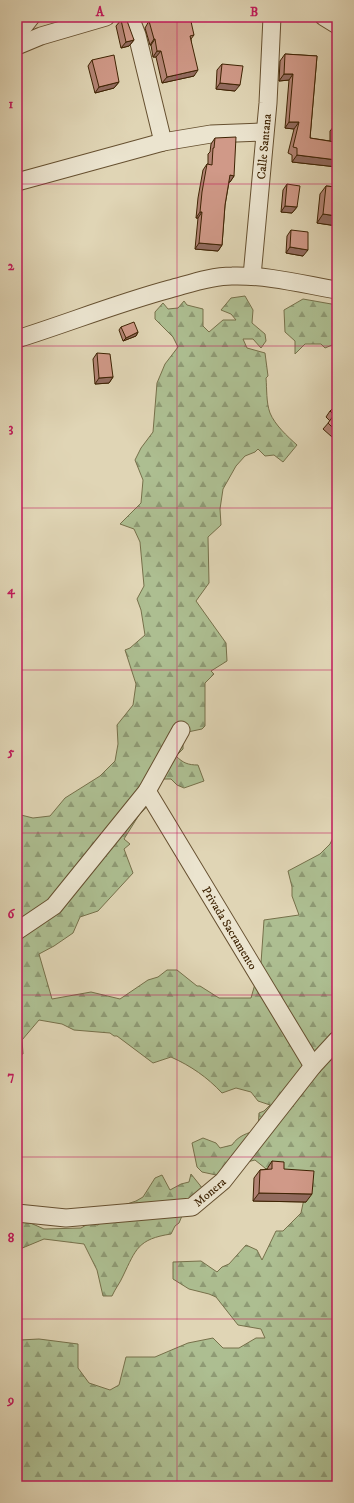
<svg xmlns="http://www.w3.org/2000/svg" width="354" height="1503" viewBox="0 0 354 1503" font-family="'IM FELL DW Pica',serif">
  <defs>
    <pattern id="forest-firs" width="22" height="20" patternUnits="userSpaceOnUse"><rect width="22" height="20" fill="#adbe91"/><path d="M5 1l3.5 6h-7zM16 11l3.5 6h-7z" fill="#8e9a74"/></pattern>
  </defs>
  <rect width="100%" height="100%" fill="#e0d5b5"/>
  <filter id="stains"><feTurbulence type="fractalNoise" baseFrequency=".005" numOctaves="4"/><feColorMatrix values="0 0 0 0 .2 0 0 0 0 .09 0 0 0 0 .02 0 0 0 .5 -.17"/></filter>
  <radialGradient id="worn" r=".72"><stop offset=".6" stop-color="#630" stop-opacity="0"/><stop offset="1" stop-color="#630" stop-opacity=".3"/></radialGradient>
  <path fill="url(#forest-firs)" stroke="#76704a" d="M245 296 253 310 252 323 265 334 266 341 261 348 253 339H243L247 348 265 353 268 376 266 378C267 389 266 402 270 413 275 425 287 436 297 445L283 462 274 455 265 456 258 449 255 452 245 456 236 466 223 489 220 509 221 525 208 537 209 583 196 601 226 643 227 661 211 671 214 674 205 683V726L202 729 183 733V749L176 756C183 763 188 765 198 765L204 781 184 788 177 785 171 779H161L154 788 155 798 139 815 124 839 130 844 124 849 133 873 98 911 80 917 73 933 54 946 39 954 52 999 91 992 120 999 148 980 158 977 167 970H177L197 986H200L219 998H251L261 963 264 920 299 915 292 896V887L288 871 320 854 330 844 337 830V1486H17V1347L20 1340 39 1339 78 1344V1368L89 1383 110 1390 119 1385 126 1357H155L188 1343 213 1338 223 1348H239L256 1338H265L261 1329 238 1325 216 1297 209 1294 189 1289 173 1279V1262L201 1261 217 1272 222 1267 229 1264 246 1245 257 1250 262 1260 276 1231H283L301 1213 305 1194 281 1181 255 1160 243 1163 221 1176 202 1172 197 1167 192 1143 203 1138 216 1143 220 1148 232 1145C238 1136 247 1133 258 1130L259 1113 264 1111 270 1105 258 1101 251 1092 236 1088 222 1093C207 1077 191 1066 171 1057L153 1063 117 1036H114L110 1033 74 1030 62 1024 39 1020 22 1040 23 1054H20L17 1057V814L33 818 50 816 65 798 100 776 115 761 118 744 117 725 133 705 136 684 125 650 130 648 145 635 141 610 137 599 144 586 140 542 134 529 120 524 141 503 143 480 135 460 141 448 153 432 157 383 165 364 178 347 173 337 155 319V312L163 303 168 309 178 308 184 301 187 305 203 309V326L209 332 223 320H236L231 314 221 310 231 298Z
    M303 299 337 305V343L325 348 321 344H305L295 354V341L285 332 284 310Z
    M191 1174 203 1189 184 1211 179 1223 175 1226 171 1234C138 1239 136 1249 123 1276 120 1283 115 1289 112 1296H103L97 1270 84 1244 44 1239 20 1249 17 1252V1217L44 1229 81 1228 88 1224 98 1225 118 1207 136 1201 143 1197 155 1178 162 1175 170 1190 181 1184 189 1182Z"/>
  <g fill="none" stroke-linecap="round" stroke-linejoin="round">
    <g stroke="#665030" stroke-width="19">
      <g id="street">
        <path d="M130 17 137 35 163 142"/>
        <path d="M324 17 337 25"/>
        <path d="M17 35 31 17"/>
        <path d="M17 46 41 36 106 17"/>
        <path d="M17 182 163 142 211 134 264 132"/>
        <path id="s1" d="M252 276 268 103 272 17"/>
        <path d="M17 339C68 323 118 303 170 289 189 284 211 276 232 276 267 275 302 284 337 290"/>
        <path id="s2" d="M147 791 313 1066"/>
        <path d="M17 931 54 906 147 791 181 730"/>
        <path id="s3" d="M17 1213 66 1218 192 1207 223 1181 313 1066 337 1040"/>
      </g>
    </g>
    <use href="#street" stroke="#ebe4cf" stroke-width="17"/>
  </g>
  <path fill="#b38475" stroke="#3e2303" d="M121 20 134 40 129 46 121 48 116 26Z
    M149 21 194 35 191 39 194 76 162 83 156 57H153L151 45H150L145 28Z
    M285 54 317 56 310 138 330 141V131L335 125 337 127V167L292 162V155L288 153 294 129 285 128 289 80 279 81 280 61Z
    M92 60 119 82 114 88 95 93 88 66Z
    M222 64 235 91 216 89 217 70Z
    M215 138 234 176 230 182H229L225 205 222 245 218 251 195 249 198 218H196L198 198 203 170 207 164H208V154L210 152 211 144Z
    M287 184 297 207 292 213 281 212 283 190Z
    M326 186 337 187V226L317 223 320 194Z
    M291 230 303 256 286 253 287 236Z
    M121 327 138 332 136 336 123 341 119 330Z
    M97 353 113 377 109 383 95 384 93 359Z
    M337 405V432L332 437 323 429 330 421 326 417 330 411Z
    M272 1161 284 1169 306 1202 253 1201 254 1178 260 1170 267 1169Z"/>
  <path fill="#926b5f" stroke="#3e2303" d="M154 39H155L151 45H150Z
    M134 40 129 46 121 48 126 42Z
    M157 51H161L156 57H153Z
    M198 70 194 76 162 83 167 77Z
    M284 74H293L289 80 279 81Z
    M119 82 114 88 95 93 99 87Z
    M220 83 240 85 235 91 216 89Z
    M289 122H299L294 129 285 128Z
    M297 155 337 160V167L292 162Z
    M230 175 234 176 230 182 226 181Z
    M285 206 297 207 292 213 281 212Z
    M200 212H202L198 218H196Z
    M323 214 337 216V226L317 223Z
    M199 243 222 245 218 251 195 249Z
    M290 247 308 250 303 256 286 253Z
    M138 332 136 336 123 341 126 338Z
    M113 377 109 383 95 384 99 378Z
    M259 1193 312 1194 306 1202 253 1201Z"/>
  <path fill="#d09988" stroke="#3e2303" d="M178 17H190L194 35 190 36 198 70 167 77 161 51H157L155 39H154L149 21 170 19Z
    M126 18 134 40 126 42 121 20Z
    M285 54 317 56 310 138 335 142V125L337 127V160L297 155V148L293 147 299 122H289L293 74H284Z
    M114 55 119 82 99 87 92 60Z
    M222 64 243 66 240 85 220 83Z
    M236 137 234 176 230 175 225 205 222 245 199 243 202 212H200L202 192 207 164 212 165 213 148H214L215 138Z
    M287 184 300 186 297 207 285 206Z
    M326 186 337 187V216L323 214Z
    M291 230 308 232V250L290 247Z
    M134 322 138 332 126 338 121 327Z
    M97 353 110 354 113 377 99 378Z
    M337 405V430L336 431 328 423 334 415 330 411Z
    M272 1161 284 1162V1169L314 1171 312 1194 259 1193 260 1170 272 1169Z"/>
  <path fill="none" stroke="#c2185b" stroke-width="1" stroke-opacity="0.55" d="M177 17V1486M17 184H337M17 346H337M17 508H337M17 670H337M17 833H337M17 995H337M17 1157H337M17 1319H337"/>
  <g text-anchor="middle" dominant-baseline="central" stroke-width="3" stroke-linejoin="round" paint-order="stroke">
    <g font-size="12" fill="#3e2303" stroke="#ebe4cf">
      <text stroke="none"><textPath href="#s1" startOffset="130">Calle Santana</textPath></text>
      <text stroke="none"><textPath href="#s2" startOffset="160">Privada Sacramento</textPath></text>
      <text stroke="none"><textPath href="#s3" startOffset="199">Monera</textPath></text>
    </g>
  </g>
  <rect width="354" height="1503" fill="none" stroke="#e0d5b5" stroke-width="44"/>
  <rect x="22" y="22" width="310" height="1459" fill="none" stroke="#c2185b" stroke-width="1.5"/>
  <g font-size="13" text-anchor="middle" font-weight="bold" fill="#c2185b">
    <text x="100" y="16">A</text>
    <text x="254" y="16">B</text>
    <text x="11" y="108">1</text>
    <text x="11" y="270">2</text>
    <text x="11" y="432">3</text>
    <text x="11" y="594">4</text>
    <text x="11" y="756">5</text>
    <text x="11" y="918">6</text>
    <text x="11" y="1080">7</text>
    <text x="11" y="1242">8</text>
    <text x="11" y="1404">9</text>
  </g>
  <rect width="100%" height="100%" filter="url(#stains)"/>
  <rect width="100%" height="100%" fill="url(#worn)"/>
</svg>
